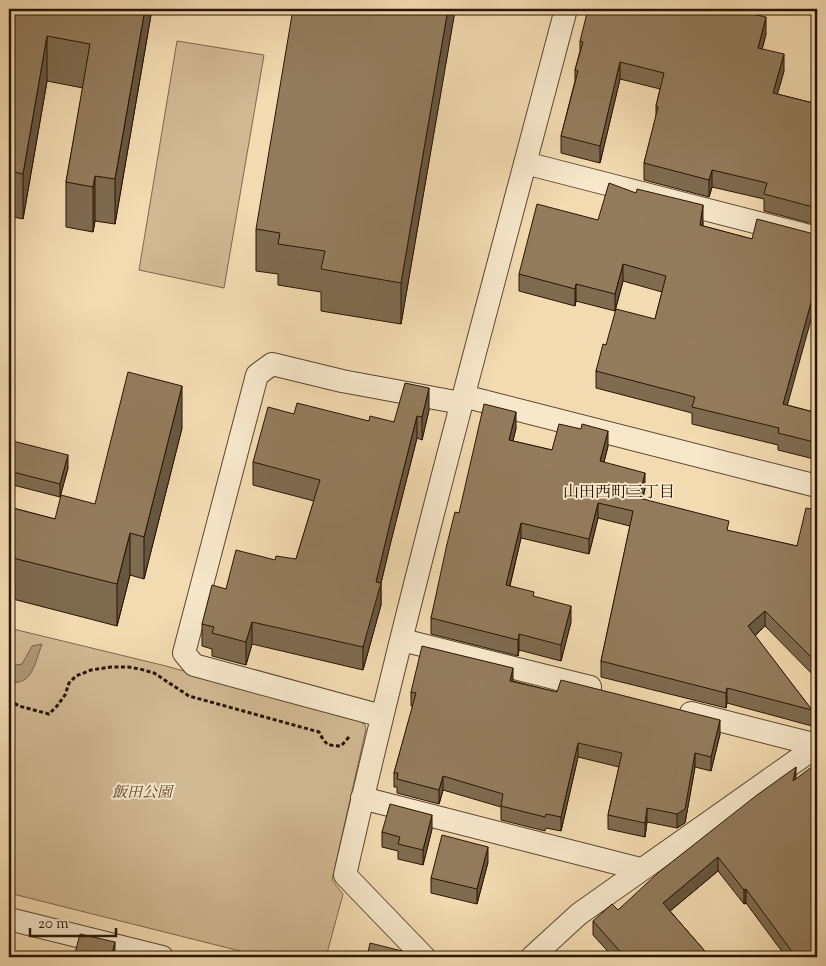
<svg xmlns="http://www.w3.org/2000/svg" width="826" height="966" viewBox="0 0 826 966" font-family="'Sorts Mill Goudy','Noto Serif JP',serif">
  <rect width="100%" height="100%" fill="#f3dbb1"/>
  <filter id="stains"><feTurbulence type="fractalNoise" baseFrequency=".004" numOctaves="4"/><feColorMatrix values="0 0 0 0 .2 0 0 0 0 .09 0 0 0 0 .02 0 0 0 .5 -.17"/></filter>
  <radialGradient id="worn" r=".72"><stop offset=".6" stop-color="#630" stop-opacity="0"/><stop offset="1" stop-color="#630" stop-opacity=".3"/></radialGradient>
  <path fill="#d1b993" stroke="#7e674a" d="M177 41 264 55 224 288 139 270Z
    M9 628 166 666 357 719 365 725 366 729 332 880 343 894 326 957H264L9 893Z"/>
  <path fill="#af9876" stroke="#7a6448" d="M42 644C35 662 33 686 9 682V666L22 664 32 646Z"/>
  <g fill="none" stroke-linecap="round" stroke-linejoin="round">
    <g stroke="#5c462e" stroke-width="24">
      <path id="minor" d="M525 163 817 238
        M463 396 817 486
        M402 640 590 687
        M691 713 817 745
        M382 716 194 665 184 653 257 375 272 364 342 381 461 403
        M362 798 640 869
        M9 919 162 957
        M424 957 345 875C411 584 490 297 566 9
        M532 957 579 914 817 746"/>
    </g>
    <path stroke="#2a1502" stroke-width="3" stroke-dasharray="4 2.5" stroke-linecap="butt" d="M9 700 19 706 49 714 57 706 65 695 69 683 76 676 91 670 111 667H128L140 669 154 673 189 696 319 732C325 744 327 746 341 746L349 737"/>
    <use href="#minor" stroke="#f7e8cc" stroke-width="22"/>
  </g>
  <path fill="#7e6b50" stroke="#2a1502" d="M9 9H152L115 224 95 221 93 232 66 227V182L83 88 47 81 23 219 9 216Z
    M455 9 401 324 321 311V292L278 285V274L256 271V229Z
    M732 9 766 34 762 49 784 71 777 94 817 104V225L764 211V199L712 187 709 197 644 180V163L656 117V106L660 89 620 79 600 163 561 153V136L575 81V70L580 51V41Z
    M598 220 703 222V226L752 239 814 234 787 405 817 413 814 459 778 450V445L692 424V413L596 388V371L606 345 655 319 662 292 623 281 615 311 576 301 575 306 519 291V274Z
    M429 410 422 440 417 438 391 541 381 583V605L363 670 252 644 246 665 212 656V649L202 646V624L226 589 275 560 296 559 314 501 253 485V462L294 414 369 421 394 422Z
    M182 428 144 579 130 575 117 626 9 598V507L55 519 95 504Z
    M516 428 513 441 552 450 608 446 604 462 645 488 643 499 729 531 797 546 817 510V679L765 626 755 636 812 710V726L727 703 726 708 601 677V661L630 526 598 518 589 554 521 538 510 586 534 597 571 622 561 661 519 650 518 656 431 634V618L459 513Z
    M9 440 68 468 60 497 9 484Z
    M513 681 720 734 711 771 695 767 685 823 677 828 647 822 645 837 608 829V815L619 767 578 757 561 831 546 828 545 831 501 820V807L443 790 439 804 397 793V787H394V773L413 706H411V692Z
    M796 778 817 957H786L746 903 744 904 718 871 670 911 710 957H613L593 935V921L618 910Z
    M432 829 423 865 398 859V851L382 847V832Z
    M488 862 477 904 431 893V878Z"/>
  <path fill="#675741" stroke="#2a1502" d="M145 9H152L115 224V179Z
    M448 9H455V11L401 324V283Z
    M766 17V34L758 65V48Z
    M47 36V81L23 219V174Z
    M784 54V71L773 110V93Z
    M620 62V79L600 163V146Z
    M712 170V187L709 197V180Z
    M95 176V221L93 232V187Z
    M703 205V222L700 242V225Z
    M623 264V281L615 311V294Z
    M817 281V298L783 421V404Z
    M576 284V301L575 306V289Z
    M182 386V428L144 579V537Z
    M429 388V410L422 440V417Z
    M516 412V428L509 456V440Z
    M417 416V438L391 541 381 583V605L363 670V647L376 582 391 519Z
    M817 429V446L814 459V442Z
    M608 431V446L600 477V461Z
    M68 455V468L60 497V484Z
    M645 473V488L639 513V498Z
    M598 503V518L589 554V539Z
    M521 523V538L506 601V585Z
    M130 533V575L117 626V584Z
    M571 606V622L561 661V645Z
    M765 611V626L748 642V626Z
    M252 622V644L246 665V642Z
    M519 634V650L518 656V640Z
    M513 668V682L510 681Z
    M727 688V703L726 708V693Z
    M720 720V734L711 771V757Z
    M578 743V757L561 831V817Z
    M695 753V767L685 823 677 828V814Z
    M796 767V781H793Z
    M443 776V790L439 804V790Z
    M647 808V822L645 837V823Z
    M432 815V829L423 865V850Z
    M817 827V841L812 831Z
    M488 847V862L477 904V889Z
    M718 857V871L663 917V903Z
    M746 889V903L744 904V890Z
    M115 942V957H111Z"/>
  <path fill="#937c5d" stroke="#2a1502" d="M9 9H145L115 179 95 176 93 187 66 182 90 44 47 36 23 174 9 171Z
    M293 9H448L401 283 321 269 325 251 278 244 280 233 256 229Z
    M588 9H730L766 17 758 48 784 54 773 93 817 104V208L764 194 767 183 712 170 709 180 644 163 658 107 656 106 664 73 620 62 600 146 561 136 578 71 575 70 583 42 580 41Z
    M609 183 636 193 637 189 703 205 700 225 752 239 757 219 814 234H817V281L783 404 817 413V429L814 442 778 433 779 428 692 407 695 397 596 371 603 344 606 345 616 309 655 319 666 276 623 264 615 294 576 284 575 289 519 274 537 204 598 220Z
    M128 372 182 386 144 537 130 533 117 584 9 557V507L55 519 61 495 95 504Z
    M405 383 429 388 422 417 417 416 391 519 376 582 381 583 363 647 252 622 246 642 212 633 214 627 202 624 212 585 226 589 236 550 275 560 276 556 296 559 320 480 253 462 268 407 294 414 297 403 369 421 370 416 394 422Z
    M484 404 516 412 509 440 552 450 559 424 581 429 582 424 608 431 600 461 645 473 639 498 729 521 727 530 797 546 806 508 817 510V663L765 611 748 626 812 710 727 688 726 693 601 661 633 511 598 503 589 539 521 523 506 585 534 592 533 596 571 606 561 645 519 634 518 640 431 618 447 544 455 512 459 513Z
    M9 440 68 455 60 484 9 471Z
    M422 646 513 668 510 681 557 692 561 680 720 720 711 757 695 753 685 809 677 814 647 808 645 823 608 815 622 753 578 743 561 817 546 814 545 817 501 806 503 794 443 776 439 790 397 779 398 773H394L416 693 411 692Z
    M817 763V827L812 831 817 837V957H796L746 889 744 890 718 857 663 903 710 957H625L593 921 612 904 618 910 659 872 757 795 796 767 793 781Z
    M390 804 432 815 423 850 398 844 400 837 382 832Z
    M442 835 488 847 477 889 431 878Z
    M80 934 115 942 111 957H74Z
    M370 943 410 953 409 957H367Z"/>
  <g text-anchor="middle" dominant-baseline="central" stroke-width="4" stroke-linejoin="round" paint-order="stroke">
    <g font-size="15" font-style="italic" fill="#5c462e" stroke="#f7e8cc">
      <text x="142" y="793">飯田公園</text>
    </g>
    <g font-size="16" fill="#2a1502" stroke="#f7e8cc">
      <text x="619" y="493">山田西町三丁目</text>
    </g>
  </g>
  <rect width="826" height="966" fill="none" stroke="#f3dbb1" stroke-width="30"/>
  <rect x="10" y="10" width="806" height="946" fill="none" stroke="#2a1502" stroke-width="2.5"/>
  <rect x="15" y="15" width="796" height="936" fill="none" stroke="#2a1502"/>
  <path d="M30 928v8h86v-8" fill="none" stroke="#2a1502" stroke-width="2.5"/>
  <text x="38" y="928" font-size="15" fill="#2a1502" stroke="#f7e8cc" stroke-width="4" paint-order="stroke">20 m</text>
  <rect width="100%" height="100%" filter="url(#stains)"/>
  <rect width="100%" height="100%" fill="url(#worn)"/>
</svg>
